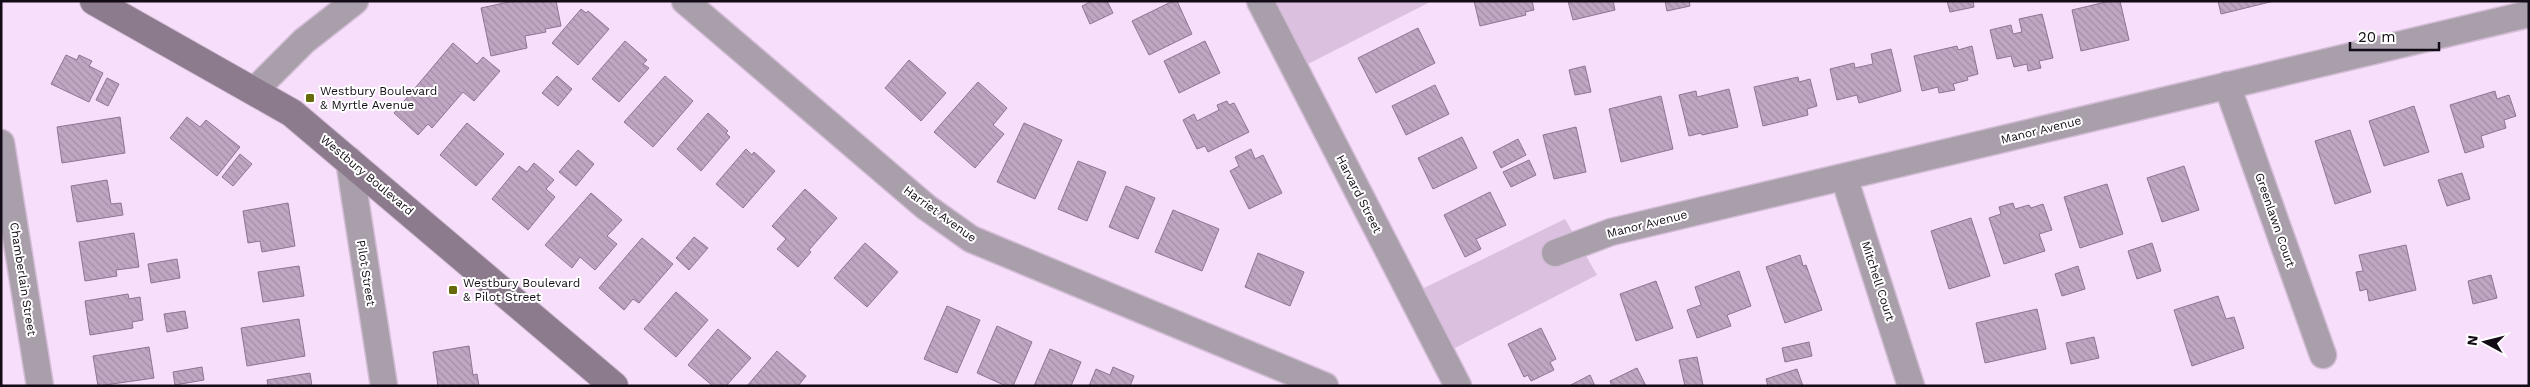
<svg xmlns="http://www.w3.org/2000/svg" width="2530" height="387" viewBox="0 0 2530 387" font-family="'Work Sans',sans-serif">
  <defs>
    <pattern id="building-back-hatch" width="6" height="6" patternUnits="userSpaceOnUse" patternTransform="scale(1.25)"><rect width="6" height="6" fill="#bfa6c2"/><path d="M-1 5l2 2M0 0l6 6M5-1l2 2" fill="none" stroke="#a38ea6"/></pattern>
  </defs>
  <rect width="100%" height="100%" fill="#f7defb"/>
  <path fill="#dcc0e0" d="M1269 1H1432L1302 67Z
    M1565 219 1597 275 1447 352 1418 291Z"/>
  <path fill="url(#building-back-hatch)" stroke="#8d7691" d="M513 1H556L561 26 545 29 546 32 525 36 527 48 491 56 481 8Z
    M1092 1H1107L1113 13 1090 24 1082 6Z
    M1173 1H1177L1192 34 1149 55 1132 21Z
    M1474 1H1532L1534 10 1525 12 1526 15 1480 26Z
    M1568 1H1613L1615 10 1573 20Z
    M1665 1H1689L1690 6 1667 11Z
    M1947 1H1973L1974 7 1950 12Z
    M2110 1H2120L2129 40 2081 51 2072 10Z
    M2218 1H2274L2221 14Z
    M581 9 586 13 588 11 609 29 578 65 552 43Z
    M2042 14 2053 58 2039 61 2041 68 2028 71 2027 64 2014 67 2011 56 1997 59 1990 30 2011 25 2013 34 2022 32 2019 19Z
    M1418 28 1435 63 1376 93 1358 58Z
    M625 41 647 60 643 64 649 68 619 102 592 79Z
    M1205 41 1220 73 1179 93 1164 61Z
    M453 43 477 64 483 57 500 71 474 101 463 92 432 128 428 124 418 135 394 113Z
    M1957 46 1958 50 1972 46 1978 74 1967 77 1968 80 1953 84 1955 90 1939 93 1938 87 1922 91 1914 56Z
    M1891 49 1901 91 1859 103 1857 95 1837 100 1830 69 1854 63 1855 68 1873 64 1871 54Z
    M66 55 77 60 79 55 92 61 89 66 103 73 89 102 51 84Z
    M909 60 946 93 921 121 885 88Z
    M1585 66 1591 92 1575 95 1569 70Z
    M557 76 572 89 558 106 542 93Z
    M665 76 693 101 653 147 624 122Z
    M1798 77 1799 82 1810 79 1817 106 1807 109 1808 115 1763 126 1754 87Z
    M107 78 119 84 108 106 96 100Z
    M978 82 1007 108 993 125 1004 134 975 168 934 132Z
    M1435 85 1449 114 1406 135 1392 106Z
    M1729 89 1738 127 1702 135 1701 133 1689 136 1679 95 1696 91 1697 97Z
    M2495 91 2497 99 2509 95 2516 116 2504 120 2506 128 2481 136 2484 147 2465 153 2450 105Z
    M1661 96 1673 149 1621 162 1609 109Z
    M1227 101 1229 105 1234 103 1249 132 1208 152 1205 146 1197 149 1183 120 1194 114 1197 121 1219 110 1217 105Z
    M2414 106 2429 152 2384 166 2369 121Z
    M708 113 728 131 726 133 730 137 701 171 677 149Z
    M120 117 125 153 62 163 57 127Z
    M187 117 200 127 206 120 240 147 217 176 170 138Z
    M467 123 504 154 476 186 440 155Z
    M1024 123 1062 140 1035 199 997 182Z
    M1576 127 1586 172 1554 179 1543 135Z
    M2350 130 2371 192 2335 204 2315 141Z
    M1462 137 1477 168 1433 189 1418 158Z
    M1518 139 1526 155 1501 168 1493 152Z
    M746 149 752 155 754 152 775 171 743 208 716 184Z
    M1251 149 1255 159 1263 155 1282 193 1249 209 1230 171 1239 166 1235 157Z
    M578 150 594 164 576 186 559 172Z
    M240 154 252 164 233 186 222 177Z
    M1529 160 1536 175 1511 187 1503 172Z
    M1078 161 1106 172 1087 221 1058 209Z
    M534 163 554 180 546 189 555 197 528 230 492 199 519 166 527 172Z
    M2184 166 2199 210 2162 222 2147 178Z
    M2462 173 2470 199 2447 206 2438 180Z
    M107 180 111 204 121 203 123 215 77 222 71 186Z
    M2107 184 2123 234 2080 248 2064 197Z
    M1126 186 1155 198 1138 239 1109 227Z
    M805 189 837 218 809 250 811 252 798 267 777 249 786 239 772 226Z
    M1490 192 1506 225 1476 239 1481 249 1465 257 1444 215Z
    M591 193 622 220 607 236 617 244 595 270 580 257 572 268 545 245Z
    M288 203 295 246 262 252 260 241 248 243 243 211Z
    M2013 203 2015 209 2029 205 2031 208 2043 204 2052 230 2039 234 2045 251 2004 264 1989 218 2001 214 1999 207Z
    M1173 210 1219 229 1202 271 1155 252Z
    M1971 218 1990 276 1949 289 1931 231Z
    M134 233 139 267 116 270 117 276 85 281 79 242Z
    M694 237 708 248 689 270 676 258Z
    M642 238 673 264 639 303 633 299 624 310 599 288Z
    M865 243 898 272 867 307 834 278Z
    M2152 243 2161 271 2137 279 2128 251Z
    M2406 245 2416 290 2369 301 2367 289 2360 291 2356 272 2363 271 2359 255Z
    M1258 253 1304 272 1290 306 1245 287Z
    M1800 255 1803 266 1806 265 1822 310 1785 323 1766 267Z
    M177 259 180 278 151 283 148 264Z
    M299 266 304 296 263 302 258 272Z
    M2078 266 2085 289 2062 296 2055 274Z
    M1739 271 1751 306 1727 315 1731 326 1697 338 1687 310 1701 305 1695 287Z
    M2491 275 2497 298 2473 304 2468 281Z
    M1656 281 1673 328 1636 341 1620 294Z
    M676 292 708 320 676 357 644 329Z
    M128 294 129 299 140 297 143 320 132 322 133 328 90 335 85 301Z
    M2218 296 2226 319 2234 317 2244 348 2192 366 2174 310Z
    M947 306 980 320 957 373 924 359Z
    M2037 309 2046 349 1985 363 1976 323Z
    M185 311 188 328 167 332 164 314Z
    M299 319 305 356 247 366 241 328Z
    M997 326 1032 342 1013 386H1006L977 373Z
    M1541 328 1556 359 1550 362 1554 370 1531 381 1528 375 1524 377 1508 344Z
    M718 329 751 358 726 386H713L688 365Z
    M2094 337 2099 358 2071 364 2066 343Z
    M1809 342 1812 356 1785 362 1782 348Z
    M469 346 473 375 477 374 479 386H438L433 352Z
    M149 347 154 378 98 386 93 356Z
    M1050 349 1081 362 1071 386H1034Z
    M777 351 806 376 798 386H747Z
    M1697 357 1703 385 1685 386 1679 360Z
    M202 367 204 380 175 385 173 372Z
    M1113 367 1134 376 1130 386H1089L1096 369 1110 375Z
    M1637 368 1646 386H1612L1610 381Z
    M1797 369 1803 386H1768L1766 379Z
    M310 373 312 386H268L267 380Z
    M1590 375 1595 386H1569Z"/>
  <g fill="none" stroke-linecap="round" stroke-linejoin="round">
    <g stroke="#d3bcd6" stroke-width="29">
      <path id="street" d="M685 1 926 207 971 239 1325 386
        M1260 1 1458 386
        M2227 85 2323 355
        M254 91 304 41 355 1
        M1 143 40 386
        M349 160 384 386
        M1844 177 1911 386
        M1555 253 1611 232 2529 14"/>
    </g>
    <g stroke="#d3bcd6" stroke-width="30">
      <path id="secondary" d="M94 1 292 113 614 386"/>
    </g>
    <use href="#street" stroke="#a99fab" stroke-width="26"/>
    <use href="#secondary" stroke="#8b7b8d" stroke-width="28"/>
  </g>
  <g fill="#676a0a" stroke="#fff" stroke-width="2">
    <rect x="305" y="93" width="10" height="10" rx="2.5"/>
    <rect x="448" y="285" width="10" height="10" rx="2.5"/>
  </g>
  <g text-anchor="middle" dominant-baseline="central" stroke-width="4" stroke-linejoin="round" paint-order="stroke">
    <g font-size="12" fill="#130b15" stroke="#fff" text-anchor="start">
      <text x="320" y="91">Westbury Boulevard<tspan x="320" dy="14">&amp; Myrtle Avenue</tspan></text>
      <text x="463" y="283">Westbury Boulevard<tspan x="463" dy="14">&amp; Pilot Street</tspan></text>
    </g>
    <g font-size="12" fill="#130b15" stroke="#fff">
      <text transform="translate(2041 130) rotate(-14)">Manor Avenue</text>
      <text transform="translate(367 175) rotate(40)">Westbury Boulevard</text>
      <text transform="translate(1359 194) rotate(63)">Harvard Street</text>
      <text transform="translate(940 214) rotate(36)">Harriet Avenue</text>
      <text transform="translate(2275 220) rotate(71)">Greenlawn Court</text>
      <text transform="translate(1647 224) rotate(-14)">Manor Avenue</text>
      <text transform="translate(366 273) rotate(81)">Pilot Street</text>
      <text transform="translate(23 279) rotate(81)">Chamberlain Street</text>
      <text transform="translate(1878 281) rotate(72)">Mitchell Court</text>
    </g>
  </g>
  <rect width="2530" height="387" fill="none" stroke="#130b15" stroke-width="5"/>
  <g transform="translate(2485 342) rotate(277)" stroke="#ffffff" stroke-width="4" paint-order="stroke">
  <path d="M0-4L9 19L0 12L-9 19Z" fill="#130b15"/>
  <text y="-8" font-size="14" font-weight="bold" text-anchor="middle" fill="#130b15">N</text>
  </g>
  <path d="M2350 42v8h89v-8" fill="none" stroke="#130b15" stroke-width="2.5"/>
  <text x="2358" y="42" font-size="15" fill="#130b15" stroke="#ffffff" stroke-width="4" paint-order="stroke">20 m</text>
</svg>
